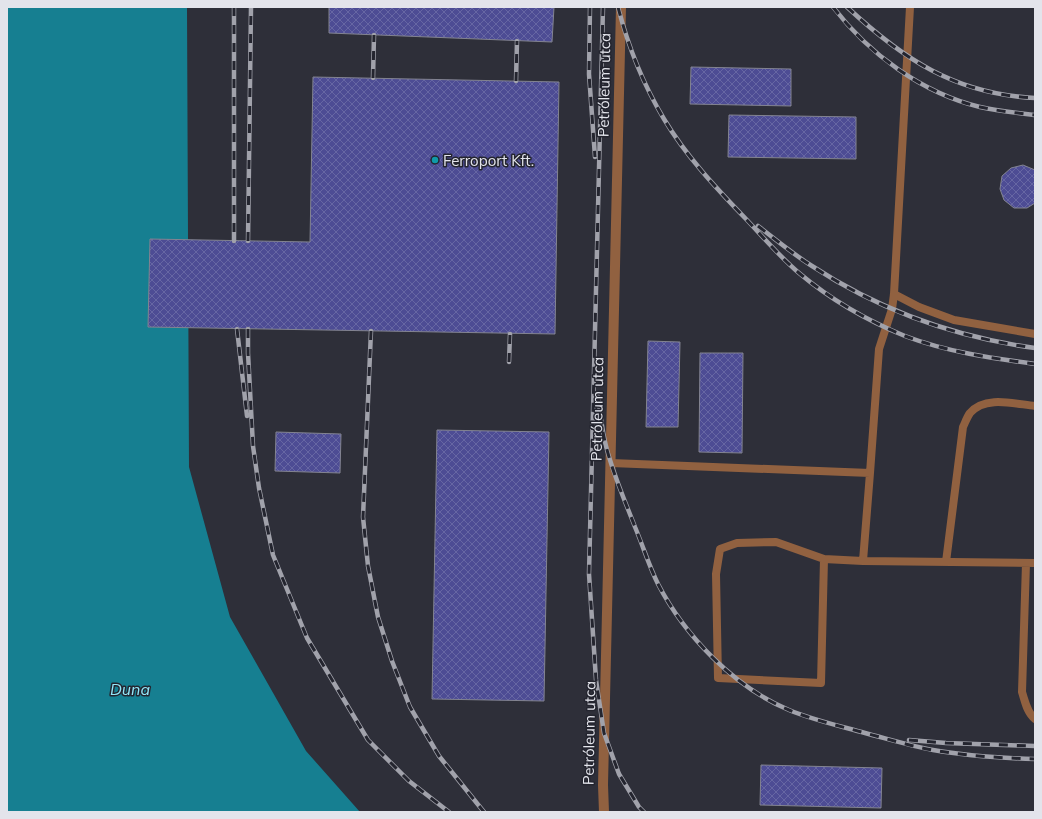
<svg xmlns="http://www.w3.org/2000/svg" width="1042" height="819" viewBox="0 0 1042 819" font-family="Mulish,sans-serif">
  <defs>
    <pattern id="building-cross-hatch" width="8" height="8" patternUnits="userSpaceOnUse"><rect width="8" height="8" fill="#4d4c94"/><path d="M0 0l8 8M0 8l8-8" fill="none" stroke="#6666a3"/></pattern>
  </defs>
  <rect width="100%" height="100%" fill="#2e2f39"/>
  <path fill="#167f91" d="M7 7H187L189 467 230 617 306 751 360 812H7Z"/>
  <path fill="url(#building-cross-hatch)" stroke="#838491" d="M329 7H554L552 42 329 33Z
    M691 67 791 69V106L690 104Z
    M313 77 559 82 555 334 148 327 150 239 310 242Z
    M729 115 856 117V159L728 157Z
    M1023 165 1035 170V203L1027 208H1014L1004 200 1000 189 1002 176 1011 168Z
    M648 341 680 342 678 427H646Z
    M700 353H743L742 453 699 452Z
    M437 430 549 432 544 701 432 699Z
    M276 432 341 434 340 473 275 471Z
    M761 765 882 768 881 808 760 805Z"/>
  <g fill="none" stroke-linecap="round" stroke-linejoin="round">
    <path stroke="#916140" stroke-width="8" d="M894 294 919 307 954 320 1035 334
      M611 463 870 473 879 349 892 309 894 294 910 7
      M824 559 821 683 718 678 716 574 720 549 737 543 776 542 824 559 863 561 870 473
      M863 561 1035 563
      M946 562 963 427C965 423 967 417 970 413 985 395 1015 404 1035 406
      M1026 563 1022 692C1025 701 1027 713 1035 719"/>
    <path stroke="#916140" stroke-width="10" d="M604 812 603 785 621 7"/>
    <g stroke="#a1a2ab" stroke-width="4.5">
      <path id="rail" d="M234 7V241
        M590 7 589 74 595 157
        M603 7 589 574 596 680 604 733 619 774 639 807 644 812
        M618 7C628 46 643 84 664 119 686 156 716 188 746 219 763 237 780 257 799 273 830 299 868 321 905 336 947 352 991 358 1035 364
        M833 7C869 54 922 93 980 107 998 111 1017 113 1035 115
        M847 7C903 59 955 94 1035 98
        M373 78 374 35
        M516 81 517 41
        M758 226C776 240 793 254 812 266 881 311 954 337 1035 348
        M248 241 251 7
        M237 329 247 416
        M248 329V353L253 446 259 488 273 555 307 638 368 740 409 781 449 812
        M371 331 363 517 368 566 378 617 392 661 410 707 439 756 484 812
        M509 362 510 334
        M598 396C600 413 602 430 606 446 613 474 625 501 635 527 643 546 649 566 658 584 685 636 734 687 789 710 813 720 840 726 865 733 888 739 910 746 933 750 967 756 1001 758 1035 759
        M909 740 946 743 1035 746"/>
    </g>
    <use href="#rail" stroke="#24252f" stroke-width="3" stroke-dasharray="9" stroke-linecap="butt"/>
  </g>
  <circle fill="#0f9aa8" stroke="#24252f" stroke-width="1.5" cx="435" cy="160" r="4"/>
  <g text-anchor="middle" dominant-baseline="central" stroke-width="3" stroke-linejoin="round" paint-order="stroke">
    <g font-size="15" fill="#e3e4eb" stroke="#24252f">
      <text transform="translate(604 85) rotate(-89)">Petróleum utca</text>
      <text transform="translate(597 409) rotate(-89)">Petróleum utca</text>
      <text transform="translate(589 733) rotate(-89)">Petróleum utca</text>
    </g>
    <g font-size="15" fill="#e3e4eb" stroke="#24252f" text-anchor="start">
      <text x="443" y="160">Ferroport Kft.</text>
    </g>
    <g font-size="16" font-style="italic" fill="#92e8fa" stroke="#24252f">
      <text x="130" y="689">Duna</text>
    </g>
  </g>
  <rect width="1042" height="819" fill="none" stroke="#e3e4eb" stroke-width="16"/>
</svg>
